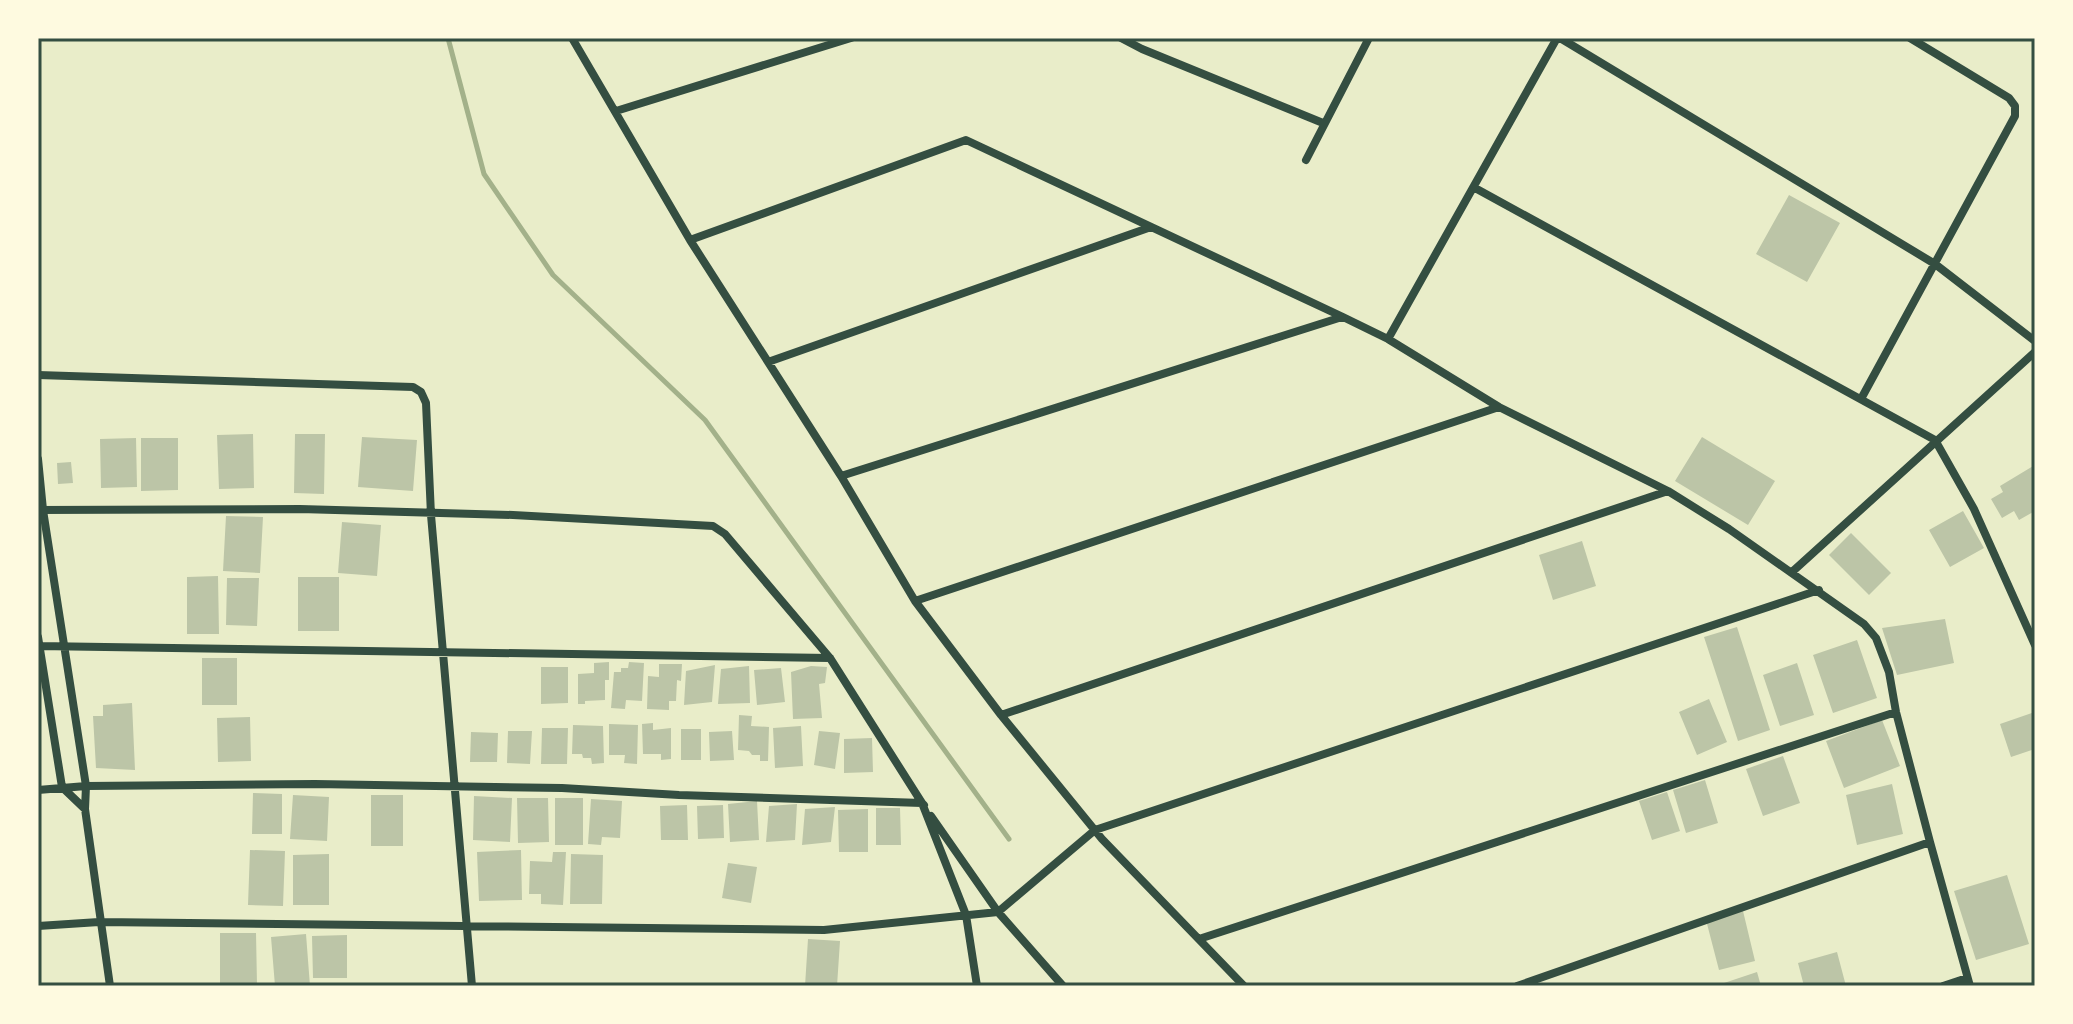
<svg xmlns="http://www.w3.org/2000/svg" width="2073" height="1024" viewBox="0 0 2073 1024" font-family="Rubik,sans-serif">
  <rect width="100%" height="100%" fill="#e9edc9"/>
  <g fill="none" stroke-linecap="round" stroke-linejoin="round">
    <path stroke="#a3b18a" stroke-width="5" d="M448 38 484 174 553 275 705 420 1009 839"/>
  </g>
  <path fill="#bcc5a7" d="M1789 195 1840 223 1807 282 1756 254Z
    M253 434 254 488 219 489 217 435Z
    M295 434H325L324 494 294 493Z
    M362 437 417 440 413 491 358 487Z
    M1702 437 1775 481 1748 525 1675 481Z
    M136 438 137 487 101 488 100 439Z
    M141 438H178V490L141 491Z
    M71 462 73 483 58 484 57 463Z
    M2035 465V511L2019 520 2014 511 2002 518 1991 499 2003 492 2000 486Z
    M1963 511 1984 548 1950 567 1929 530Z
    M226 516 263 517 260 573 223 571Z
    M342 522 381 525 377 576 338 573Z
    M1851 533 1891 573 1869 595 1829 555Z
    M1582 541 1596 586 1553 600 1539 555Z
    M218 576 219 634H187V577Z
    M298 577H339V631H298Z
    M227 578H259L257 626 226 625Z
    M1945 619 1954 663 1897 675 1882 628Z
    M1737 627 1770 730 1738 741 1704 637Z
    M1857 640 1877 698 1833 713 1813 655Z
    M202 658H237V705H202Z
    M609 662V680H605V700L585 701V704H578V674L594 673V663Z
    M629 662 644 663 642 701 626 700 625 709 611 708 614 672H621V668H628Z
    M1797 663 1814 715 1780 726 1763 675Z
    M659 664H682L681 681 677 680 676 701H669V710L647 709 648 676 659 677Z
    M715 665 712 702 684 705 686 671Z
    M749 666 750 703 718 704 721 669Z
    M811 666 827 667 825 683 819 684 822 718 793 719 791 672Z
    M541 667H568V703L541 704Z
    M781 668 785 702 757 705 754 670Z
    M1709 699 1727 742 1697 755 1679 712Z
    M132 703 135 770 96 768 93 716H103V705Z
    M2035 712V749L2011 757 2000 724Z
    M739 715 752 716 751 726 769 727 768 761H760V755H752L749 751 738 750Z
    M250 717 251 761 218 762 217 718Z
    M1882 720 1900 766 1844 788 1826 741Z
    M653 723V730L671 728V759L661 760V754H643L642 724Z
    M609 724 638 725 637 764 624 763 625 755H609Z
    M573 725 603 726 604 763 592 764 591 758H583L582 754H572Z
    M801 726 803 766 775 768 773 728Z
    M542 728H568L567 764H541Z
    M681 729H701V760H681Z
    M508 731H532L530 764 507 763Z
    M732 731 734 760 710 761 709 732Z
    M819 731 840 733 835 769 814 765Z
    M471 732 498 733 497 762H470Z
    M872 738 873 772 844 773V739Z
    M1783 756 1800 803 1763 816 1746 769Z
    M1705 780 1718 823 1686 833 1673 790Z
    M1892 784 1903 834 1857 845 1846 795Z
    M1667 792 1680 831 1652 840 1639 801Z
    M253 793 282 794V834H252Z
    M293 795 329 797 327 841 290 839Z
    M371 795H403V846H371Z
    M474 796 512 798 510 842 473 840Z
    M517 798H548L549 842 518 843Z
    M555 798H583V845H555Z
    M591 799 622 801 620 838 602 837 601 845 588 844Z
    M757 801 759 840 730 842 728 804Z
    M797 804 795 840 766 842 769 806Z
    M687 805 688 840H661L660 806Z
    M723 805 724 838 698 839 697 806Z
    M835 807 831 842 802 845 805 809Z
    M876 808H900L901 845H876Z
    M868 809V852H839L838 810Z
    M250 850 285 851 283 906 248 905Z
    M521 850 522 900 479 901 477 852Z
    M553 852H566L563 905 541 904V894H529L530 861 552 862Z
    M329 854V905H293V855Z
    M571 854 603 855 602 904H570Z
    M728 863 757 867 751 903 722 898Z
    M2007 875 2029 944 1976 960 1954 891Z
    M1743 911 1755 961 1719 970 1706 920Z
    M220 933H256L257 985 220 986Z
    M306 934 310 986H275L271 937Z
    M347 935V978H313L312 936Z
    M808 939 840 941 837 986H805Z
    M1837 952 1846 986H1804L1798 963Z
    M1757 972 1761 986H1725L1724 983Z"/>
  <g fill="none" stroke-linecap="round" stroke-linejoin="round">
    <path stroke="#344e41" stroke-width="8" d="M572 38 690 240 841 476 915 601 1001 715 1102 839 1244 986
      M1121 38 1142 49 1323 123
      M1560 38 1935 264 2035 341
      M616 111 851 38
      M1306 160 1369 38
      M1475 188 1935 440 1974 509 2035 645
      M690 240 966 140 1343 317 1388 339 1499 407 1668 491 1729 529 1864 624 1876 638 1889 672 1896 712 1930 842 1970 986
      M1388 339 1557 38
      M768 362 1151 227
      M38 375 413 387 421 392 426 403 431 515 472 986
      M1861 399 2015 116V106L2009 98 1910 38
      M38 459 43 510 86 786 85 809 62 787 38 637
      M841 476 1342 317
      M38 510 300 509 513 515 713 526 725 534 830 658 922 803 966 915 977 986
      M1792 572 2035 352
      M915 601 1499 407
      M38 646 830 658
      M1001 715 1668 491
      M38 790 86 786 315 784 562 788 679 795 922 803 924 805
      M85 809 110 986
      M931 816 998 912 1063 986
      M38 926 99 922 824 930 998 912 1095 830 1819 590
      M1199 939 1896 712
      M1517 986 1930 842
      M1943 986 1967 978"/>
  </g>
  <rect width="2073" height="1024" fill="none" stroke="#fefae0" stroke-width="80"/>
  <rect x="40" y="40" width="1993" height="944" fill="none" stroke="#344e41" stroke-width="3"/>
</svg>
